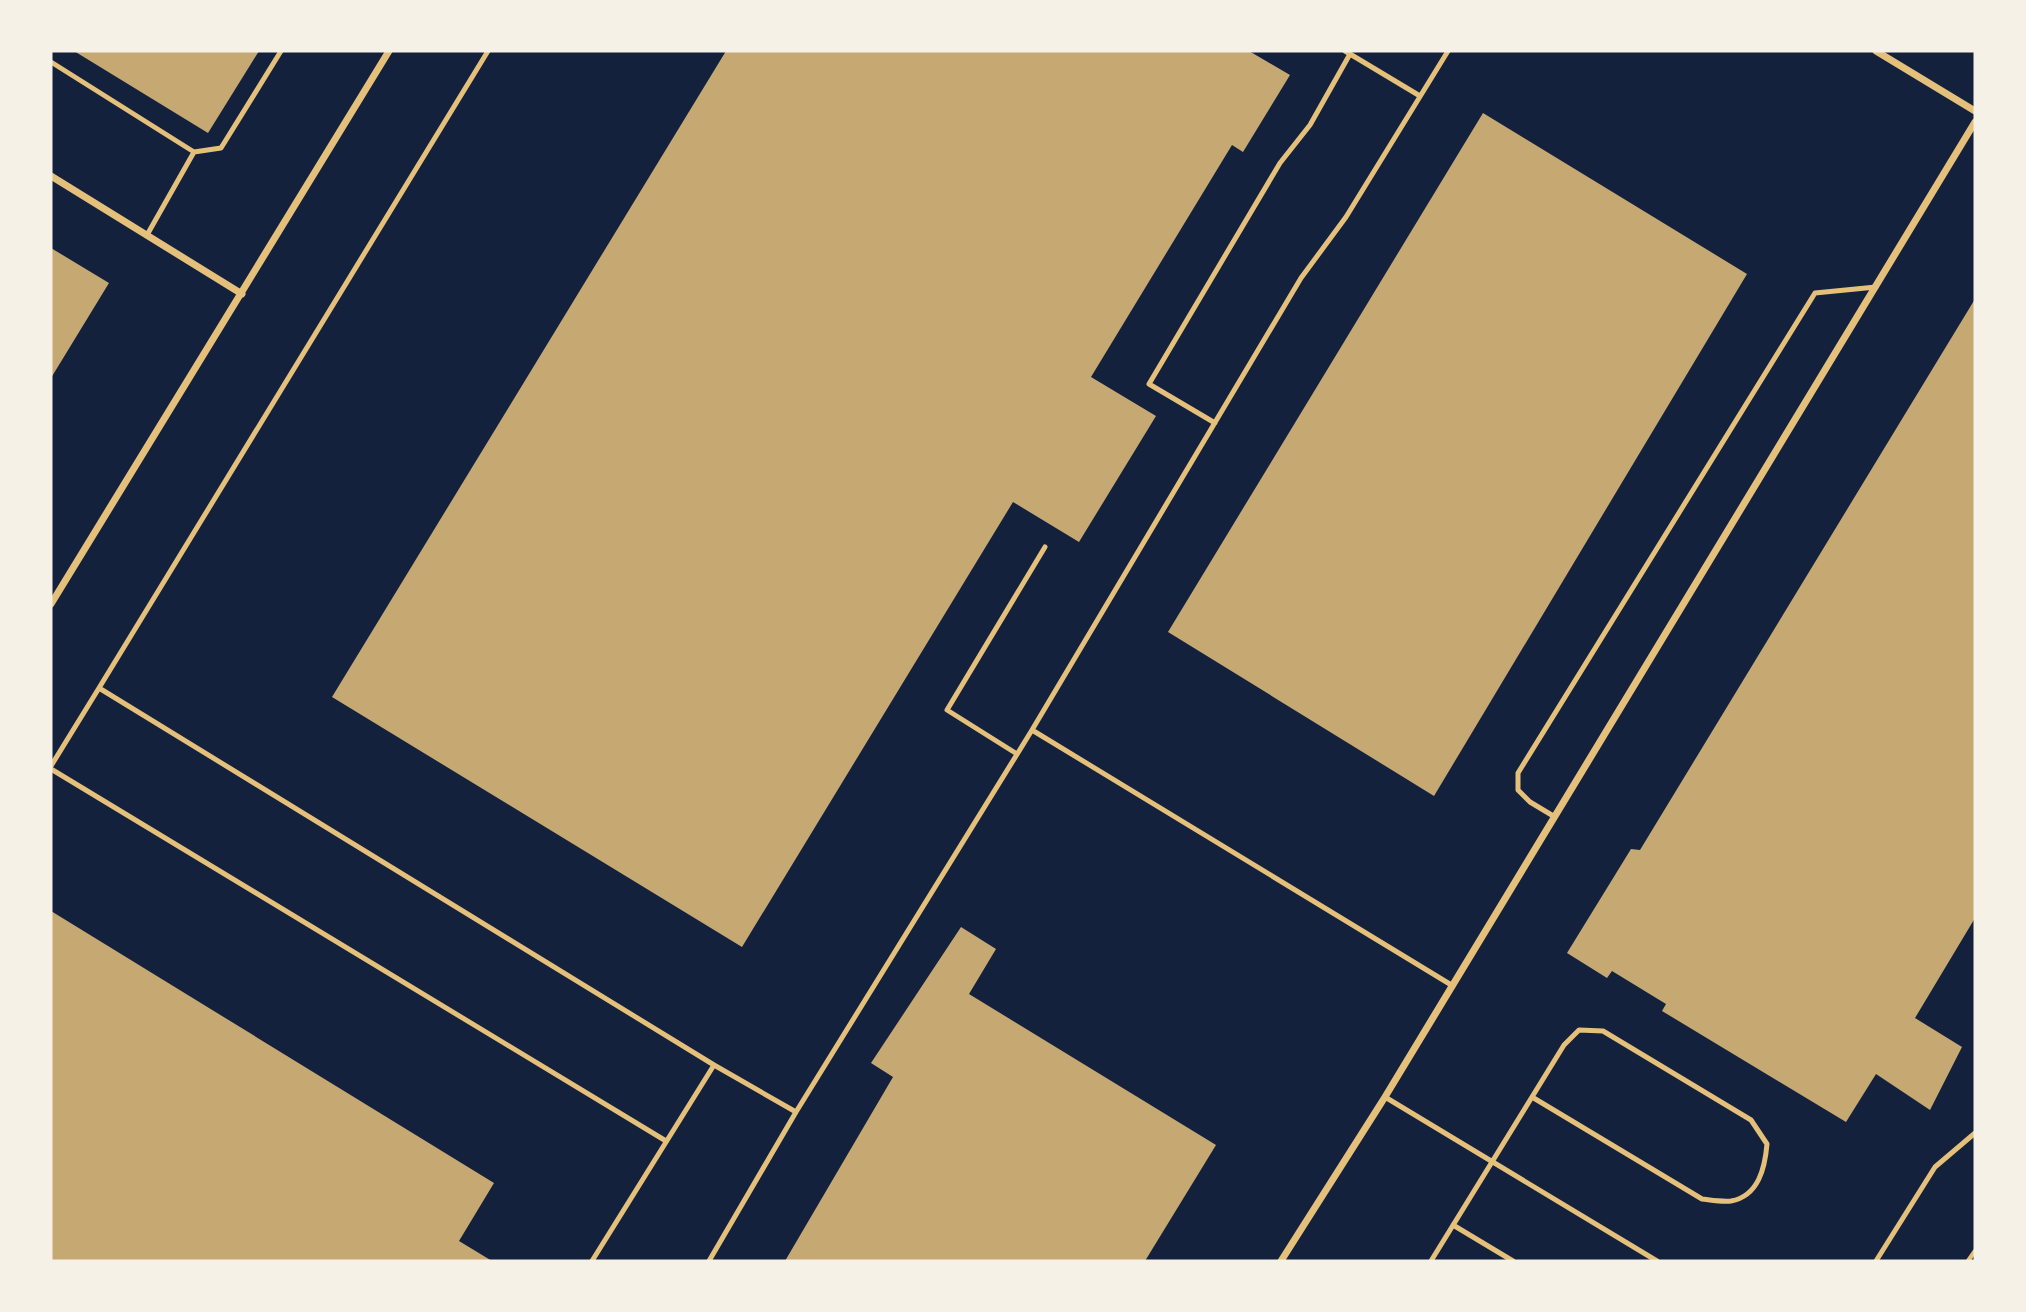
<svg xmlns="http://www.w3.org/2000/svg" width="2026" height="1312" viewBox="0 0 2026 1312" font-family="Poppins,sans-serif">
  <rect width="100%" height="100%" fill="#14213d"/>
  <path fill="#c6a872" d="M74 51H259L208 133Z
    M726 51H1249L1290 75 1243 152 1232 145 1091 377 1156 416 1079 542 1013 502 742 947 332 697Z
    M1483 113 1747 274 1434 796 1168 632Z
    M51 248 109 283 51 378Z
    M1975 299V918L1915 1018 1962 1047 1930 1110 1876 1074 1846 1122 1662 1011 1666 1004 1612 971 1607 978 1567 953 1631 849 1640 850Z
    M51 911 494 1183 459 1241 492 1261H51Z
    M961 927 996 949 969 994 1216 1145 1145 1261H785L893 1077 871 1063Z"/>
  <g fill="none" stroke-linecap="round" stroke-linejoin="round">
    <path stroke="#e5c07b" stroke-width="4.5" d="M1968 1261 1975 1251"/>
    <path stroke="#e5c07b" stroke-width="5" d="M1345 51 1420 96
      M51 62 194 152 221 148 281 51
      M147 235 194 152
      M1215 423 1149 384 1280 163 1310 125 1350 54
      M99 688 488 51
      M1032 730 1301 278 1346 217 1448 51
      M1017 754 947 710 1045 547
      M51 766 99 688 714 1065 796 1112 1032 730 1453 986
      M51 769 666 1141
      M1555 817 1530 802 1518 790V773L1815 293 1876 287
      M1385 1097 1657 1261
      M1453 1225 1513 1261
      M592 1261 714 1065
      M709 1261 796 1112
      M1431 1261 1564 1045 1579 1030 1603 1031 1751 1120 1767 1144C1765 1167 1759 1196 1731 1201 1722 1202 1711 1200 1702 1199L1532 1097
      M1876 1261 1935 1167 1975 1133"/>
    <path stroke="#e5c07b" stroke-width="7" d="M1876 51 1975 111
      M51 176 242 294
      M51 604 389 51
      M1281 1261 1385 1097 1975 122"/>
  </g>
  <rect width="2026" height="1312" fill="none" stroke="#f6f1e7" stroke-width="105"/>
</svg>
